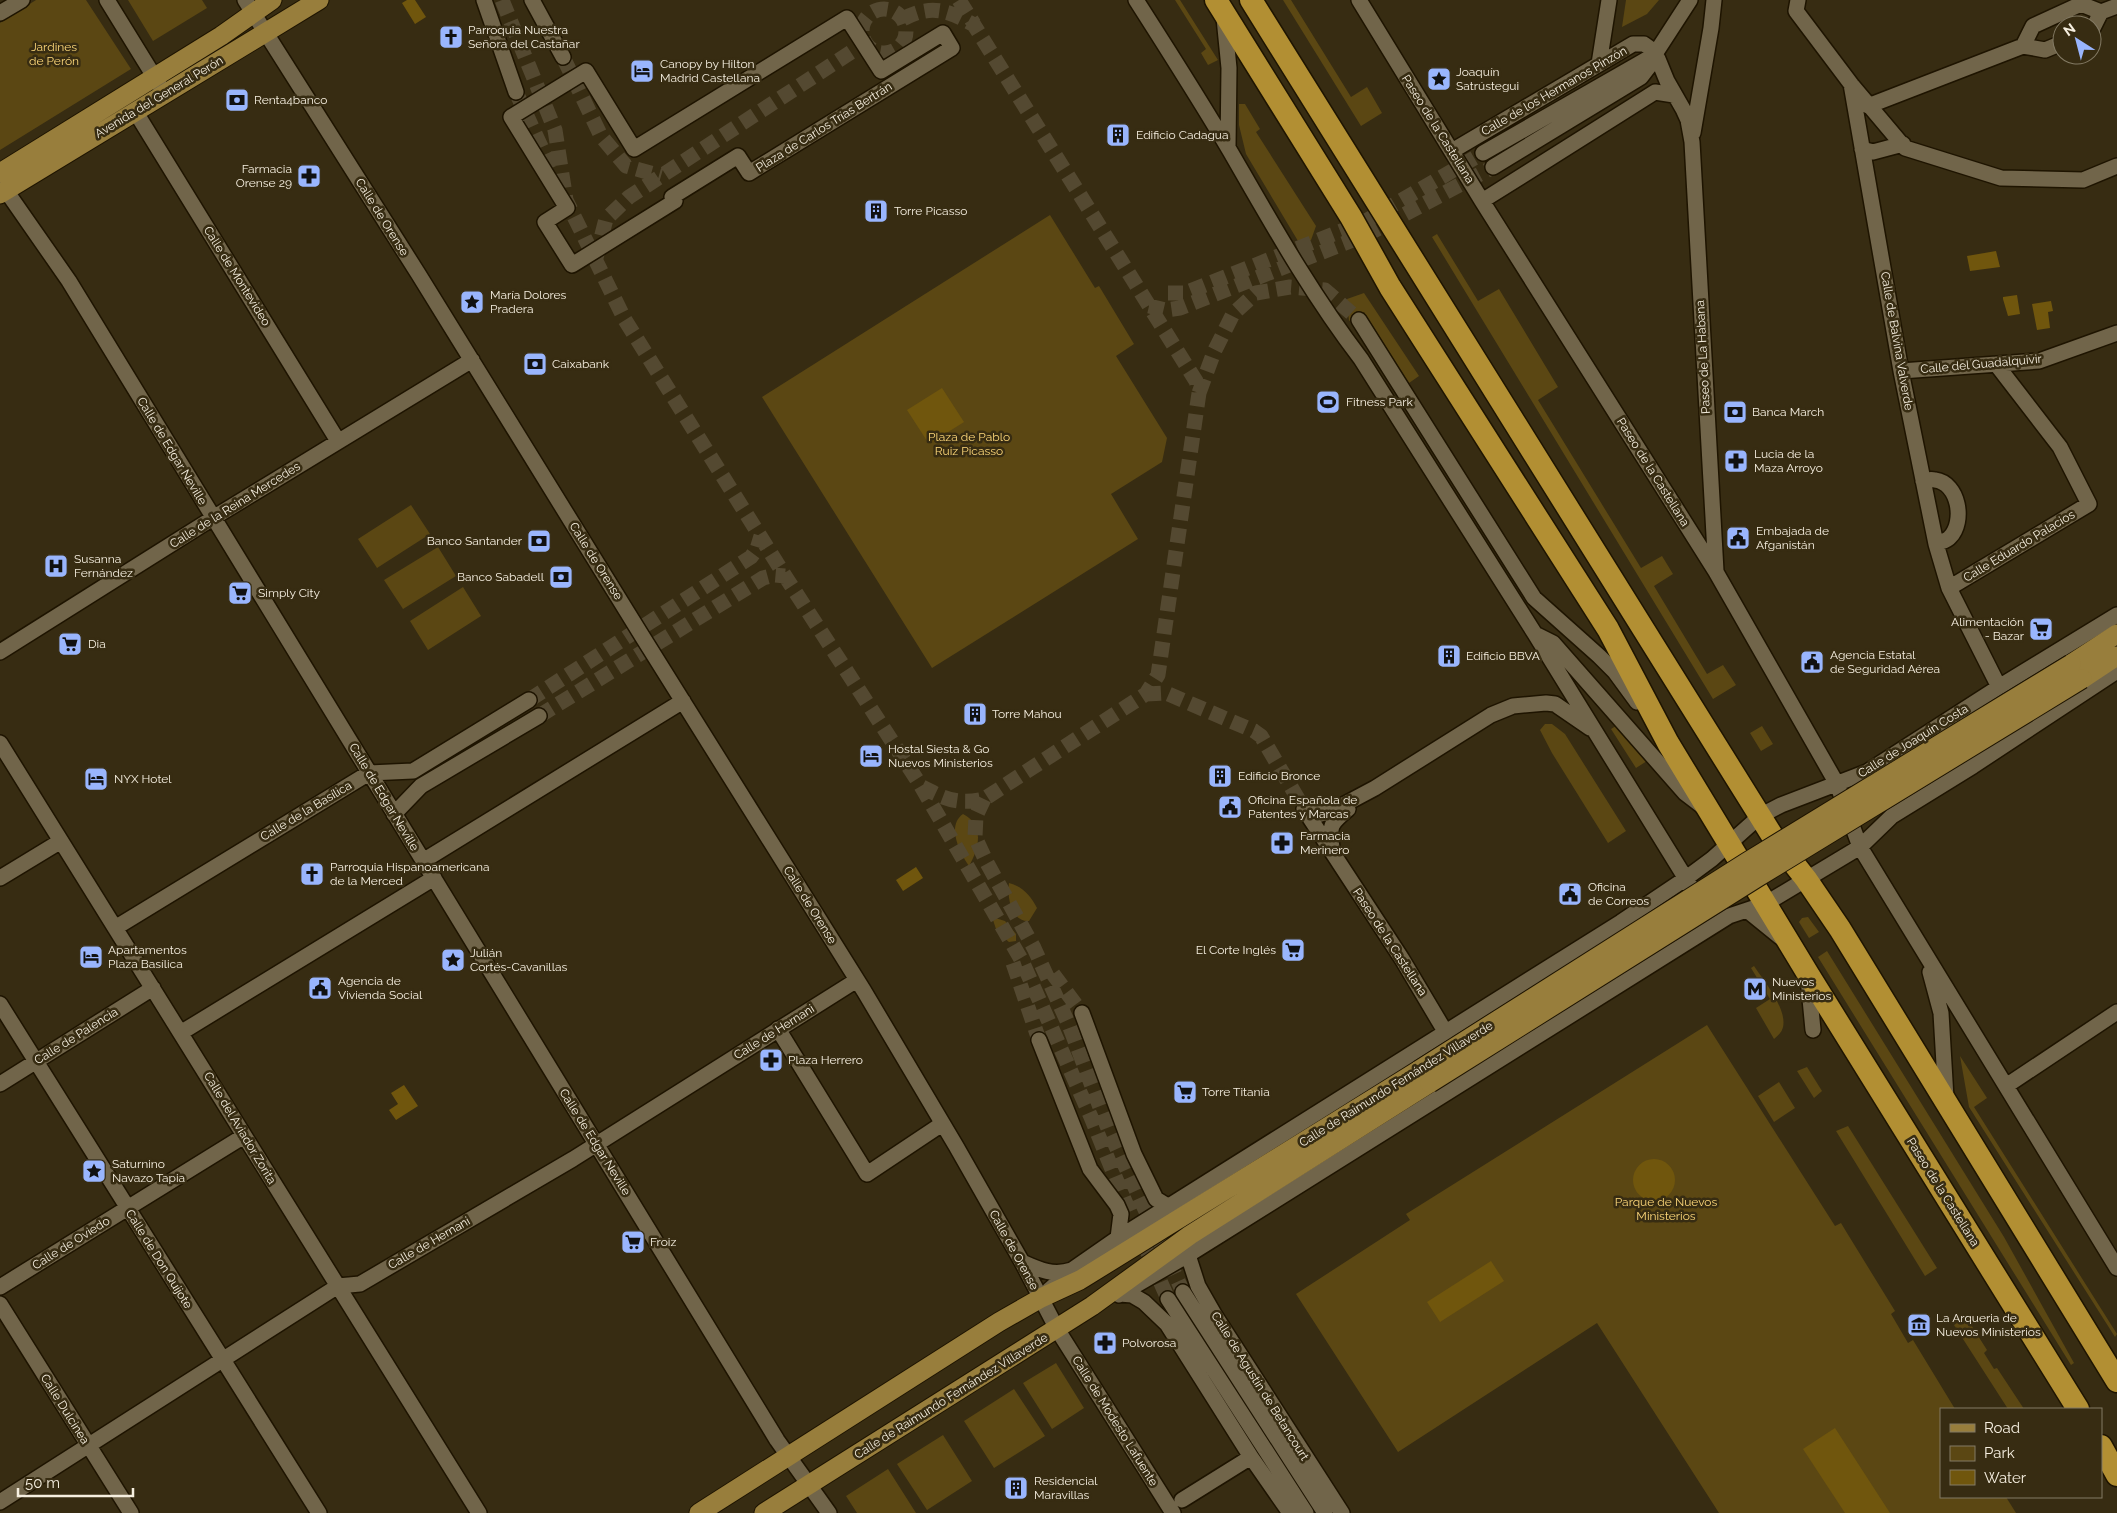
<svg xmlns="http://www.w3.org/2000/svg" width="2117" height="1513" viewBox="0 0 2117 1513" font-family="Raleway,sans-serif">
  <rect width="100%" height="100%" fill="#372c12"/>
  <path fill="#5b4713" d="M36 0H86L131 69 0 150V23Z
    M128 0H202L207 8 153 41Z
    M1175 0H1180L1218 60 1208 65 1201 53 1206 49Z
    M1283 0H1291L1351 97 1367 87 1382 113 1361 126Z
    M1626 0H1659L1647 14 1622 27Z
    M1239 104H1245L1260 129 1256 132 1316 226 1311 240 1301 246 1246 154 1239 125Z
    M1050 215 1095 288 1099 286 1134 344 1116 356 1167 438 1162 462 1111 494 1138 539 932 668 762 397Z
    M1437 234 1478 301 1499 289 1558 387 1538 400 1641 568 1662 556 1673 574 1654 586 1707 674 1723 665 1736 685 1713 699 1432 237Z
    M1364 293 1419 376 1409 383 1364 312 1349 321 1347 299Z
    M411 505 430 534 377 568 358 539Z
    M438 547 456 576 403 609 384 580Z
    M463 587 481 616 428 650 410 621Z
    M1545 724H1552L1565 734 1626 831 1608 843 1552 753 1540 730Z
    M1616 726 1629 737 1647 761 1636 768 1611 729Z
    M1762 726 1773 744 1761 751 1750 733Z
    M963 814C985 825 979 849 969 866 960 853 946 826 963 814Z
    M1009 883C1022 886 1031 896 1037 908L1029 921C1011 922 1007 897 1009 883Z
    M992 917 1005 921 1016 934V941L1009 942 997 932Z
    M1808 917 1819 932 1809 938 1799 922 1802 918Z
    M1827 951 2004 1237 2074 1363 2071 1365 1818 957Z
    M1754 966C1764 981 1790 1012 1782 1030 1781 1033 1777 1036 1774 1039L1756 1008 1770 999 1751 968Z
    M1707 1025 1835 1226 1841 1223 1847 1233 1895 1311 1891 1314 1908 1343 1913 1340 1955 1409H1941V1497H2006L2016 1513H1719L1597 1323 1398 1452 1296 1294 1410 1220 1406 1214Z
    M1960 1056 1987 1098 1974 1107 2117 1334 2115 1337 1969 1107Z
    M1807 1067 1822 1091 1814 1098 1797 1071Z
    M1779 1082 1795 1108 1774 1122 1758 1096Z
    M1848 1126 1937 1268 1925 1276 1836 1131Z
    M1966 1317 1987 1350 1984 1353 1994 1369 1997 1368 2024 1409H2008L1954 1325Z
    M1056 1363 1084 1408 1052 1429 1023 1383Z
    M1014 1389 1045 1436 994 1468 964 1421Z
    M943 1435 972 1481 927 1510 897 1464Z
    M888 1469 916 1513H857L846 1496Z"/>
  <path fill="#70560d" d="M407 0H415L426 17 415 24 402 3Z
    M1996 251 2000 267 1970 271 1967 256Z
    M2017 295 2020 314 2008 316 2003 299V297Z
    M2051 301 2053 311 2048 312 2050 328 2037 330 2032 304Z
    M942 388 964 422 929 444 907 410Z
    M916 867 923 878 903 891 896 880Z
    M404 1085 418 1106 396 1120 389 1110 398 1104 391 1093Z
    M1633 1180a21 21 0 1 1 42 0a21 21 0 1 1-42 0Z
    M1491 1261 1504 1281 1440 1322 1427 1302Z
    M1835 1428 1890 1513H1845L1803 1449Z"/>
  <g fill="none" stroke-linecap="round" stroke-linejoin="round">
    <path stroke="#544931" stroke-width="15" stroke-dasharray="15 8" stroke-linecap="butt" d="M502 0 555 130 566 200 625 320 785 576 921 786 1022 961 1091 1117 1124 1199 1168 1299
      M959 0 974 24
      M862 31a22 22 0 1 1 44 0a22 22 0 1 1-44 0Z
      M903 19C931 4 948 10 974 25L1196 381 1199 393 1158 675 1146 694 984 799C958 805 945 799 922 787
      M563 57 601 136 626 166 661 176
      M516 92 554 175
      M596 258 606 219 629 197 865 43
      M1168 293H1185L1364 222 1483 153
      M1149 306 1166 310 1180 308 1368 234 1493 167
      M1199 393 1214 352 1233 314 1256 293 1290 287 1325 290 1359 320
      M1146 694 1166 693 1254 731 1261 736 1304 809
      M529 700 751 557 757 549 761 536
      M539 716 763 578 774 575 785 576
      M984 799 976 816 975 837 987 863 1034 948 1069 1025 1109 1131 1183 1292
      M1013 963 1039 1040
      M1053 974 1082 1013"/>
    <g stroke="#1e1400" stroke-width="18">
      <path id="minor" d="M107 0 160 86
        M245 0 419 275 642 636 864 991 956 1146 1022 1262 1057 1329 1173 1513
        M484 0 516 92
        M532 0 563 57
        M1136 0C1168 50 1200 100 1230 151 1271 222 1311 294 1361 359L1535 634 1691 887
        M1359 0 1482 201 1716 572 1837 784 1860 847 2117 1268
        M1798 0 1796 11 1851 84 1905 148 2001 178 2083 180 2117 166
        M2101 12 2117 6
        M0 13 22 0
        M847 18 881 71 943 33 952 48 749 173 738 156 672 197 675 201 572 265 545 222 567 208 511 117 586 71 634 149Z
        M1224 18 1229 68 1228 147
        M2092 30 2101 12
        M2023 46 2033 26 2081 4 2101 12
        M2023 46 2045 50 2062 43
        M1599 64 1609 0
        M1851 84 1901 371 1936 544 1949 588 1999 687
        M1868 106 2023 46
        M135 111 338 441
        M1693 133 1711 28 1714 0
        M1862 149 1873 152 1903 144
        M1452 151 1633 44H1644L1651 49 1658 59 1667 81 1683 109 1688 120 1692 142 1716 571
        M1483 153 1654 55
        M1493 167 1641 77 1651 64 1655 54 1690 0
        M0 182 69 281 777 1440 829 1513
        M1482 201 1655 92 1674 95
        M1359 320 1534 598 1599 656 1615 672 1637 702
        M1901 371 2039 361 2117 333
        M1923 481C1926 480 1931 479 1935 480 1959 483 1965 522 1950 537 1947 541 1940 542 1936 544
        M1949 588 2089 504 2060 447 1996 364
        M1535 634 1553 643 1685 793 1702 806
        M0 652 213 518 472 360
        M0 743 479 1513
        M1304 809 1321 814 1330 812 1375 788 1491 715 1513 706 1546 703 1555 704 1590 728
        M1304 809 1402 959 1446 1033
        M394 814 421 786 539 716
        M1332 848C1329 825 1330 824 1348 809
        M423 861 683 701
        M0 878 61 841
        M1748 911 1780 937
        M115 928 369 773 413 771 529 700
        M1930 972 1941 1013 1946 1098
        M1808 978 1813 1030
        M0 1004 319 1513
        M1082 1013 1134 1154 1156 1199 1169 1207
        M778 1029 867 1174 942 1124
        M182 1032 434 878
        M1039 1040 1090 1169 1117 1205 1121 1214 1118 1238
        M0 1084 153 988
        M2006 1086 2117 1012
        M1188 1255 1198 1286 1214 1314 1342 1513
        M1022 1262C1040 1270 1053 1276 1072 1270
        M0 1287 244 1136
        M1049 1290 1072 1270 1118 1238 1621 922 1685 879 1712 859 1760 816 1781 805 1867 772 1999 687 2117 615
        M1183 1292 1325 1513
        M1120 1294 1132 1295 1144 1302 1167 1324 1251 1457 1290 1513
        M1119 1295 1188 1255 1729 916 1765 904 1860 847 1892 816 1973 766 2117 671
        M1168 1299 1306 1513
        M0 1304 131 1513
        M1182 1500 1251 1457
        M0 1502 338 1286 360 1284 573 1159 857 980"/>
    </g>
    <g stroke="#1e1400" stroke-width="21">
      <path id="major" d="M0 173 221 36 272 0
        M0 194 319 0
        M2071 664 2117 634
        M2082 679 2117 656
        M699 1513 999 1322 1041 1298 1080 1280 1419 1070
        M764 1513 1092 1306 1190 1235 1430 1083"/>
    </g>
    <g stroke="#1e1400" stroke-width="25">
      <path id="highway" d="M1216 0 1351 217 1390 287 1608 629 1668 743 1808 974 2078 1409
        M1251 0 1760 816 1773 837 1806 879 1840 929 2117 1381
        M2101 1446 2117 1475"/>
    </g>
    <use href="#minor" stroke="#71654a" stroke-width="15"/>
    <use href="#major" stroke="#987e3c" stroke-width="19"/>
    <use href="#highway" stroke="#b28f33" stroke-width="22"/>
    <g stroke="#1e1400" stroke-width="21" stroke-linecap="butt">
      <path id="major-bridge" d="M1419 1070 1747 862 2071 664
        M1430 1083 1758 877 2082 679"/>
    </g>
    <use href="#major-bridge" stroke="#987e3c" stroke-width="19"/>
  </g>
  <defs>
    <g id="church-square" transform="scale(1.25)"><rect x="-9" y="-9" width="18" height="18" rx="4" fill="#99b5fd" stroke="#372c12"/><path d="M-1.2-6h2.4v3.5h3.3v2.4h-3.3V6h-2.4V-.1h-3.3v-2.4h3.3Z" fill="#111"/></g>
    <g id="hotel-square" transform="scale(1.25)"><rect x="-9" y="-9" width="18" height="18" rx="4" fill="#99b5fd" stroke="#372c12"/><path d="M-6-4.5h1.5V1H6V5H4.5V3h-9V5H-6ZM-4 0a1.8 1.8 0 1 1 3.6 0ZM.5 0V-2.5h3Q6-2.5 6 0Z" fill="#111"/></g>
    <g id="sight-square" transform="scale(1.25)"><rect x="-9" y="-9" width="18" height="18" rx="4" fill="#99b5fd" stroke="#372c12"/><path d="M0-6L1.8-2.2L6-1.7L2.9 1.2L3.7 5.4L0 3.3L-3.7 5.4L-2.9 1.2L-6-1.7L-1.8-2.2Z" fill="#111"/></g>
    <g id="bank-square" transform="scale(1.25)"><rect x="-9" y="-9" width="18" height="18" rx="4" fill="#99b5fd" stroke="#372c12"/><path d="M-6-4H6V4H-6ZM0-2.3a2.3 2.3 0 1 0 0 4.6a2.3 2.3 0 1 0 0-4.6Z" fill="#111"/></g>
    <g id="building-square" transform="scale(1.25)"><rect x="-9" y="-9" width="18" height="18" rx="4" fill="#99b5fd" stroke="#372c12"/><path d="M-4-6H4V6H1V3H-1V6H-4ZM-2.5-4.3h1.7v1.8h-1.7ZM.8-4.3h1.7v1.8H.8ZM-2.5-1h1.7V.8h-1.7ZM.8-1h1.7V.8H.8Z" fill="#111"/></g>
    <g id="pharmacy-square" transform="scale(1.25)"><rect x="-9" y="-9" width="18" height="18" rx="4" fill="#99b5fd" stroke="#372c12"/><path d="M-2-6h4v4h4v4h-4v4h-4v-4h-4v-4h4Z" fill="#111"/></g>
    <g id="stadium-square" transform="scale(1.25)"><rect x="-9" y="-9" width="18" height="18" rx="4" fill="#99b5fd" stroke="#372c12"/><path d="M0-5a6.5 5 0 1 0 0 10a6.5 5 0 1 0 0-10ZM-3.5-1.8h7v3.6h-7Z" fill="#111"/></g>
    <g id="civic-square" transform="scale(1.25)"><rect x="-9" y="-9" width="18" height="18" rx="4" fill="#99b5fd" stroke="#372c12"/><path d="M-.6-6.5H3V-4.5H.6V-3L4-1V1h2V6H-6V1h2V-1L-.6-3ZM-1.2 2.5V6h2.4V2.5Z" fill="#111"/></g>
    <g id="hospital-square" transform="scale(1.25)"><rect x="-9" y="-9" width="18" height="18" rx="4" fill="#99b5fd" stroke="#372c12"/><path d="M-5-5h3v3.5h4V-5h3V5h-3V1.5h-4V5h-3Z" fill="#111"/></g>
    <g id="supermarket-square" transform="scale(1.25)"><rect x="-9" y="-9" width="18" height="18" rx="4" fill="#99b5fd" stroke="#372c12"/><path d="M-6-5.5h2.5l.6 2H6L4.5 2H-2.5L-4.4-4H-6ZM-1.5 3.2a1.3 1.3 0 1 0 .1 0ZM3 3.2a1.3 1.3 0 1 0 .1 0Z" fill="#111"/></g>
    <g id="metro-square" transform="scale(1.25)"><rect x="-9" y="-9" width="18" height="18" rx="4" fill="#99b5fd" stroke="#372c12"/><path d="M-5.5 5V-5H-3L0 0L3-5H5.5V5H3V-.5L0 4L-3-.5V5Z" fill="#111"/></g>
    <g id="museum-square" transform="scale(1.25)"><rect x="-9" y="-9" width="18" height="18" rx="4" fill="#99b5fd" stroke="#372c12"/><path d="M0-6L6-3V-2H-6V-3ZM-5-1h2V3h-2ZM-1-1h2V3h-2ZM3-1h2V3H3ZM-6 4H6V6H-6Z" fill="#111"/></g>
  </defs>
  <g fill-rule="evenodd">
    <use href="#church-square" x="451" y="37"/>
    <use href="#hotel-square" x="642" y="71"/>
    <use href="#sight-square" x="1439" y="79"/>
    <use href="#bank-square" x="237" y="100"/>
    <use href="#building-square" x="1118" y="135"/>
    <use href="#pharmacy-square" x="309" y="176"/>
    <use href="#building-square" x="876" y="211"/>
    <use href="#sight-square" x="472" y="302"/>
    <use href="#bank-square" x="535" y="364"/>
    <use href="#stadium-square" x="1328" y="402"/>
    <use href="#bank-square" x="1735" y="412"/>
    <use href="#pharmacy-square" x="1736" y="461"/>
    <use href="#civic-square" x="1738" y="538"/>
    <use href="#bank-square" x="539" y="541"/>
    <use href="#hospital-square" x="56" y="566"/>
    <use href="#bank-square" x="561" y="577"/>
    <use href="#supermarket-square" x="240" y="593"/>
    <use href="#supermarket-square" x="2041" y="629"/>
    <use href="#supermarket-square" x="70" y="644"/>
    <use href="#building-square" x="1449" y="656"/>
    <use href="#civic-square" x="1812" y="662"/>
    <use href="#building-square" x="975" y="714"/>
    <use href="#hotel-square" x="871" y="756"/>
    <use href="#building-square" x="1220" y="776"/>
    <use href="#hotel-square" x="96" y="779"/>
    <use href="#civic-square" x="1230" y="807"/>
    <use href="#pharmacy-square" x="1282" y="843"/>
    <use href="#church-square" x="312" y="874"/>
    <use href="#civic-square" x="1570" y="894"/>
    <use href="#supermarket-square" x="1293" y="950"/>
    <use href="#hotel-square" x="91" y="957"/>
    <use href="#sight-square" x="453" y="960"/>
    <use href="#civic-square" x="320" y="988"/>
    <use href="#metro-square" x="1755" y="989"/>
    <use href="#pharmacy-square" x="771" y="1060"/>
    <use href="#supermarket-square" x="1185" y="1092"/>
    <use href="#sight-square" x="94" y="1171"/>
    <use href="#supermarket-square" x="633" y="1242"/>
    <use href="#museum-square" x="1919" y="1325"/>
    <use href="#pharmacy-square" x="1105" y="1343"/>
    <use href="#building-square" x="1016" y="1488"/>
  </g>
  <g text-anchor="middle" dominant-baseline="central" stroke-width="5" stroke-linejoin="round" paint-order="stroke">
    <g font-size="12" fill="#f6efe0" stroke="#372c12" text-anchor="start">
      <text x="468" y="30">Parroquia Nuestra<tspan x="468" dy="14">Señora del Castañar</tspan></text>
      <text x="660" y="64">Canopy by Hilton<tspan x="660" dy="14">Madrid Castellana</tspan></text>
      <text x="1456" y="72">Joaquín<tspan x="1456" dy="14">Satrústegui</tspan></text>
      <text x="254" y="100">Renta4banco</text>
      <text x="1136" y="135">Edificio Cadagua</text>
      <text x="292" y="169" text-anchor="end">Farmacia<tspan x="292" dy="14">Orense 29</tspan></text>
      <text x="894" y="211">Torre Picasso</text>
      <text x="490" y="295">María Dolores<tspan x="490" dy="14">Pradera</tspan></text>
      <text x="552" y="364">Caixabank</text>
      <text x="1346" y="402">Fitness Park</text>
      <text x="1752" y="412">Banca March</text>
      <text x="1754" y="454">Lucia de la<tspan x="1754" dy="14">Maza Arroyo</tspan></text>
      <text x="1756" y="531">Embajada de<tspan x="1756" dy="14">Afganistán</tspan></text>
      <text x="522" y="541" text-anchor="end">Banco Santander</text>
      <text x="74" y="559">Susanna<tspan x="74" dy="14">Fernández</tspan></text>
      <text x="544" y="577" text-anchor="end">Banco Sabadell</text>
      <text x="258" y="593">Simply City</text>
      <text x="2024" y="622" text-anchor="end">Alimentación<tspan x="2024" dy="14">- Bazar</tspan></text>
      <text x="88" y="644">Dia</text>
      <text x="1830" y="655">Agencia Estatal<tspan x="1830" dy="14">de Seguridad Aérea</tspan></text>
      <text x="1466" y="656">Edificio BBVA</text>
      <text x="992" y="714">Torre Mahou</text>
      <text x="888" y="749">Hostal Siesta &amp; Go<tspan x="888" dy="14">Nuevos Ministerios</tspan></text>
      <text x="1238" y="776">Edificio Bronce</text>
      <text x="114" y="779">NYX Hotel</text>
      <text x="1248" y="800">Oficina Española de<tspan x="1248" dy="14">Patentes y Marcas</tspan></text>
      <text x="1300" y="836">Farmacia<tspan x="1300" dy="14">Merinero</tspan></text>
      <text x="330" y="867">Parroquia Hispanoamericana<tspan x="330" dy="14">de la Merced</tspan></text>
      <text x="1588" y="887">Oficina<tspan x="1588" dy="14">de Correos</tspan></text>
      <text x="108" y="950">Apartamentos<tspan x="108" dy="14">Plaza Basílica</tspan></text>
      <text x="1276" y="950" text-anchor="end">El Corte Inglés</text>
      <text x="470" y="953">Julián<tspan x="470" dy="14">Cortés-Cavanillas</tspan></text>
      <text x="338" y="981">Agencia de<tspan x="338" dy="14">Vivienda Social</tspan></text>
      <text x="1772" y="982">Nuevos<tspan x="1772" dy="14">Ministerios</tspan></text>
      <text x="788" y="1060">Plaza Herrero</text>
      <text x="1202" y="1092">Torre Titania</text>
      <text x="112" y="1164">Saturnino<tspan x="112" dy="14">Navazo Tapia</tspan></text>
      <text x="650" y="1242">Froiz</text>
      <text x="1936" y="1318">La Arqueria de<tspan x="1936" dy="14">Nuevos Ministerios</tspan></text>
      <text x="1122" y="1343">Polvorosa</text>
      <text x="1034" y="1481">Residencial<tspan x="1034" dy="14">Maravillas</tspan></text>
    </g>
    <g font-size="12" fill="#fdd779" stroke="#372c12">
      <text x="54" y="47">Jardines<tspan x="54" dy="14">de Perón</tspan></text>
      <text x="969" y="437">Plaza de Pablo<tspan x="969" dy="14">Ruiz Picasso</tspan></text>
      <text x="1666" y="1202">Parque de Nuevos<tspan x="1666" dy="14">Ministerios</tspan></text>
    </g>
    <g font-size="12" fill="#f6efe0" stroke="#372c12">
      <text transform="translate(1554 91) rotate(-30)">Calle de los Hermanos Pinzón</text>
      <text transform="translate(159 97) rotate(-31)">Avenida del General Perón</text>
      <text transform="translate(824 127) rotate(-32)">Plaza de Carlos Trías Bertrán</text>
      <text transform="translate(1438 129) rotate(58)">Paseo de la Castellana</text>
      <text transform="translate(382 217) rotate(58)">Calle de Orense</text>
      <text transform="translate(237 276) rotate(58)">Calle de Montevideo</text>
      <text transform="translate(1897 341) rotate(80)">Calle de Balvina Valverde</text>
      <text transform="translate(1703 357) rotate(-93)">Paseo de La Habana</text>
      <text transform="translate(1981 364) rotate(-5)">Calle del Guadalquivir</text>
      <text transform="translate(172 451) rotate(59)">Calle de Edgar Neville</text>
      <text transform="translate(1653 472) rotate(58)">Paseo de la Castellana</text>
      <text transform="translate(235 505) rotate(-32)">Calle de la Reina Mercedes</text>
      <text transform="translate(2019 546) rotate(-31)">Calle Eduardo Palacios</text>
      <text transform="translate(596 561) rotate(58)">Calle de Orense</text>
      <text transform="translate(1913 741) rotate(-32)">Calle de Joaquín Costa</text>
      <text transform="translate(384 797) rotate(59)">Calle de Edgar Neville</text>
      <text transform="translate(306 811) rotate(-31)">Calle de la Basílica</text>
      <text transform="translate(810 905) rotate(58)">Calle de Orense</text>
      <text transform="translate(1390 942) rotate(57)">Paseo de la Castellana</text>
      <text transform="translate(774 1032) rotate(-32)">Calle de Hernani</text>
      <text transform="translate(76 1036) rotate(-32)">Calle de Palencia</text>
      <text transform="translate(1396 1084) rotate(-32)">Calle de Raimundo Fernández Villaverde</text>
      <text transform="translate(240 1128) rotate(59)">Calle del Aviador Zorita</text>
      <text transform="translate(595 1142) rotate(58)">Calle de Edgar Neville</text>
      <text transform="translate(1943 1192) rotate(58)">Paseo de la Castellana</text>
      <text transform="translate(71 1243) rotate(-32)">Calle de Oviedo</text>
      <text transform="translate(429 1243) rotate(-30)">Calle de Hernani</text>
      <text transform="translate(1014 1250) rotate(61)">Calle de Orense</text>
      <text transform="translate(159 1259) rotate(58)">Calle de Don Quijote</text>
      <text transform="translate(1260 1386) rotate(58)">Calle de Agustín de Betancourt</text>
      <text transform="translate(951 1396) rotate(-32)">Calle de Raimundo Fernández Villaverde</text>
      <text transform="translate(65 1409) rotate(58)">Calle Dulcinea</text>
      <text transform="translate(1115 1421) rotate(58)">Calle de Modesto Lafuente</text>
    </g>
  </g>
  <rect x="1940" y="1408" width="162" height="90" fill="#372c12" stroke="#837a64"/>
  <rect x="1950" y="1424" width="25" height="8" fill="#987e3c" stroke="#837a64"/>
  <text x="1984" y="1433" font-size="15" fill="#f6efe0">Road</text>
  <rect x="1950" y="1446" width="25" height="15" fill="#5b4713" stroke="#837a64"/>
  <text x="1984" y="1458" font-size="15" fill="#f6efe0">Park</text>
  <rect x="1950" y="1470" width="25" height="15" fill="#70560d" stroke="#837a64"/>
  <text x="1984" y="1483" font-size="15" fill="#f6efe0">Water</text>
  <g transform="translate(2077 40) rotate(324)"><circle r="24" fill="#372c12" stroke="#837a64"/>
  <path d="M0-4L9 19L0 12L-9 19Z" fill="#99b5fd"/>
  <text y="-8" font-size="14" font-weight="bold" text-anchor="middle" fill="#f6efe0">N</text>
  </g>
  <path d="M18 1488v8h115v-8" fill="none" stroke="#f6efe0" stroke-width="2.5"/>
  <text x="25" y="1488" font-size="15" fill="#f6efe0" stroke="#372c12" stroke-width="4" paint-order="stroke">50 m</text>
</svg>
